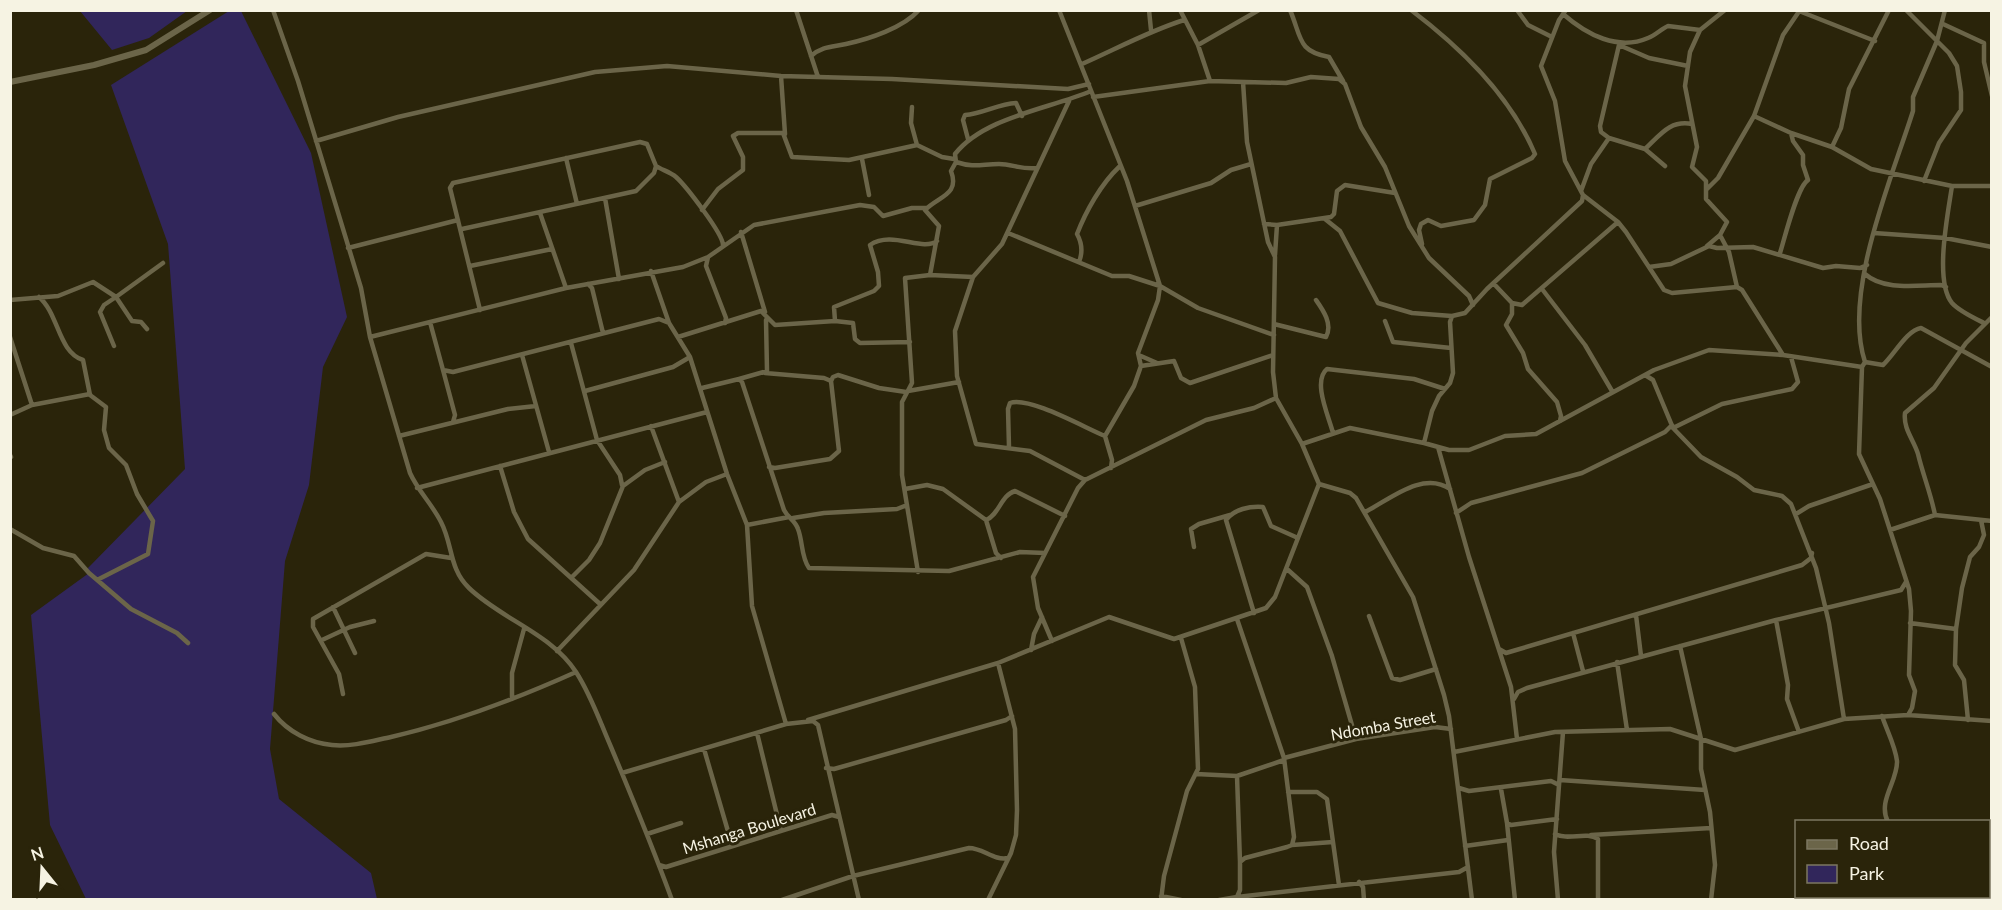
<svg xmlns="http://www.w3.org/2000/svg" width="2002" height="910" viewBox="0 0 2002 910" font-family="Lato,sans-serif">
  <rect width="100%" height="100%" fill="#2a240a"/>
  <path fill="#31265b" d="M80 11H187L149 38 112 50Z
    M229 11H241L311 153 347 317 323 367 309 485 285 561 270 749 279 799 371 873 377 899H86L50 825 31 615 89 573 88 568 185 469 168 244 111 85Z"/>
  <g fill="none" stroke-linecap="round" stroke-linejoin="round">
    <path stroke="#6b6549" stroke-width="4.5" d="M273 10 298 81 361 288 370 337 410 473C418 491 432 504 441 522 453 545 449 569 469 588 501 619 552 634 576 672 591 695 600 722 611 747 632 797 653 848 672 900
      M796 10 818 77
      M1059 10 1127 181 1160 286 1158 300 1138 353 1141 366 1134 386 1105 436 1112 460 1111 468
      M1149 10 1151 30
      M1180 10 1198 45 1210 81
      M1290 10C1302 38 1297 51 1329 57L1343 81
      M1411 10C1460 47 1511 97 1535 154L1532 158 1490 179 1485 205 1474 220 1441 226 1428 220 1421 224 1419 230 1422 244
      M1517 10 1528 25 1552 37
      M1725 10 1700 30 1690 52 1685 86 1697 147 1692 167 1706 181V199L1727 222 1720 235 1729 252 1737 287
      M1906 10 1949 53 1957 66 1961 92V110L1939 143 1924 181
      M1799 11 1875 41
      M1563 14C1587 35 1618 51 1648 38 1656 35 1661 29 1668 26L1700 30
      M1943 24 1984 43V62L1992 96
      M1198 45 1259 10
      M811 56C822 46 833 47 846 44 869 39 903 28 919 10
      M1082 64C1116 49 1149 31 1184 20
      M781 76 785 134
      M1243 82 1247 142 1268 242 1275 257 1273 372 1276 398 1302 444 1319 484 1350 493 1356 498 1413 597 1444 695 1449 716 1472 900
      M1093 97 1210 81 1286 83 1311 77 1339 79 1345 84 1361 127 1385 167 1409 226 1429 258 1469 296 1473 305
      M1069 101 1002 244 973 277 955 331 957 376 976 444 1030 451 1085 480
      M912 107 911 123 917 145
      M1754 116 1791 133 1832 147 1871 169 1952 186H1992
      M1609 138 1601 132 1600 126 1619 45 1649 58 1688 66
      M968 139 963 120 965 115C982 114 998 104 1016 103L1022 116
      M316 141 398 117 595 72 667 66 781 76 892 79 1068 89 1089 84
      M1832 147 1841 128 1849 89 1889 10
      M1645 149 1665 166
      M566 158 577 204
      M862 159 869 195
      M956 162C974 168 982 164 999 164 1012 164 1022 170 1037 168
      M656 166C662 170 670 172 676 177 686 186 723 234 723 245
      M1952 186C1948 213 1934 281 1952 303 1959 311 1974 318 1984 323
      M1707 189 1718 178 1754 116 1783 35 1800 10
      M1581 191 1591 164 1609 138 1645 149C1661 134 1670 120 1692 124
      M1583 195 1618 222 1626 232 1664 290 1672 293 1737 287 1742 290 1783 355
      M605 198 619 279
      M1135 206 1211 183 1231 170 1251 164
      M702 210 718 189 743 170V157L733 136 738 133H783L792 157 849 160 917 145 942 157 954 159
      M540 213 566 288
      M1325 219 1340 231 1378 303 1412 313 1452 316 1465 313 1487 289 1582 201 1583 195 1565 161 1555 101 1541 66 1559 20 1566 10
      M1264 224 1277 225 1331 217 1334 214 1337 191 1345 185 1395 193
      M462 229 636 191 654 173 656 166 647 144 640 142 453 183 450 188 480 310
      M741 232 765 312
      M1008 233 1112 276H1129L1160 286 1198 308 1274 335
      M1874 233 1945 238 1992 247
      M1707 246 1720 235
      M348 248 458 220
      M1780 253C1785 237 1797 187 1808 180L1803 165V155L1793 141 1791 133
      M1275 255 1277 225
      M708 257 706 266 726 318 725 323
      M1079 262C1083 252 1082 243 1077 234 1086 211 1101 184 1119 167
      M470 266 552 249
      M1649 267 1671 264 1709 246 1717 248 1753 247 1823 268 1836 266 1860 268 1867 265
      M651 271 669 323
      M1865 274C1884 291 1917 285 1941 285L1946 287
      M930 275 973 277
      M588 284 592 288 603 333
      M1494 284 1512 303 1522 305 1618 222
      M1542 289 1585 345 1612 391
      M39 297C59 314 58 352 83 360L90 395 106 407 104 430 109 448 126 465 137 494 153 521 148 554 99 579
      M10 300 58 296 93 282 116 297 163 263
      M1512 303V314L1506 325 1523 353 1528 369 1557 402 1561 416 1560 421
      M835 321 853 323 855 339 860 343 910 342
      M1385 321 1393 342 1451 348
      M430 322 443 370 453 372 659 319 669 323 690 357 727 474 747 525 752 606 786 724
      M1274 324 1326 337C1333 324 1323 310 1316 300
      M10 337 32 405 90 394
      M370 337 566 288 683 267 708 257 754 225 860 205 874 207 883 216 912 208H926
      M678 337 761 311 775 325 835 321 834 307 874 291 879 286 878 272 870 245C892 230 922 252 937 241
      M571 343 597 440 620 475 622 485
      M114 346 100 312 104 305 116 297 132 321 141 322 147 329
      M522 355 549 452
      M1141 356 1157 363
      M1865 362 1883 365C1894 355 1907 330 1921 328L1992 367
      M1141 366 1174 361 1181 378 1190 383 1273 355
      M1862 367 1865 362C1842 293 1892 178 1913 111V97L1937 41 1945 10
      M443 370 455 415 453 422
      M765 373 824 378 831 381 839 451 830 459 775 468 769 467
      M1645 375 1653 380 1673 428 1701 457 1737 477 1754 490 1782 496 1791 504 1816 568 1829 623 1844 719
      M739 379 767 371 766 320
      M831 381 833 377 838 375 879 388 906 392
      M702 388 739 379 742 382 784 510C788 518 795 520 798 529 803 542 801 557 809 568L949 571 1020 552 1045 553
      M585 391 673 367 690 357
      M908 391 959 382
      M10 415 32 405
      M651 426 679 502
      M1673 428 1722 404 1792 389 1798 382 1791 357
      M1333 433C1329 417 1312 381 1327 369L1414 379 1445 389
      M399 436 508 409 536 406
      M1424 443 1432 411 1439 396 1450 383 1453 373 1450 322 1452 316
      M1302 444 1350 428 1424 443 1449 450H1469L1505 436 1536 434 1654 370 1709 350 1783 355 1862 367 1859 454 1880 499 1909 589 1911 611 1909 675 1915 691 1912 708 1908 715
      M1009 447 1008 409 1010 403C1029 396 1085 428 1105 436
      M1438 447 1469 557 1511 687 1517 739
      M10 455 11 457
      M500 466 514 512 528 539 600 604
      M417 488 707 412
      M905 489 927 485 943 489 986 520 996 553 1001 558
      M1365 512C1389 500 1423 470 1450 489
      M1456 513 1471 503 1582 473 1665 432 1672 425
      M1796 514 1809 506 1873 484
      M1935 515C1931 494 1923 475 1918 454 1914 440 1903 429 1905 413L1934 388 1966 343 1992 317
      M793 518 824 513 897 509 907 505
      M986 520C999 515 1001 495 1015 491L1065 516
      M747 525 789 517
      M10 529 43 548 74 556 89 573 131 609 177 633 188 643
      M1890 530 1935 515 1992 521
      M1194 547 1191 529 1199 524 1230 515
      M1287 569 1307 587 1332 656 1356 739
      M918 572 902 475V402L912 383 905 278 930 275 939 226 925 210C939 196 960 195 951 171L956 162 955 154C984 117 1049 109 1091 91
      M571 578 589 560 600 543 623 486 645 470 665 462
      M333 607 355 653
      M1254 613 1226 520C1234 509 1250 506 1263 507L1271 526 1298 538
      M1636 615 1641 656
      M1369 616 1392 678 1400 680 1436 669
      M1776 620 1788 685 1787 699 1799 732
      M1910 623 1956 629
      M1573 633 1583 671
      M322 640 350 627 374 621
      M1052 641 1038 608 1033 577 1078 488 1085 480 1206 420 1254 408 1276 398
      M1680 646 1701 739V769L1710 812 1715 865 1711 900
      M1499 649 1506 653 1802 565 1811 558 1812 553
      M1031 650 1034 634 1042 617
      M557 651 634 570 679 502 706 482 727 474
      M1617 662 1627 730
      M343 694 339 674 313 627V619L426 554 451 558
      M512 699V673L524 629
      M1514 699 1518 692 1527 688 1776 620 1901 590 1906 582
      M274 714C288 732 310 743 332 745 352 747 372 741 391 737 456 722 516 699 576 672
      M1882 716C1887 731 1895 745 1897 761 1898 781 1877 801 1888 822
      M808 720 998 663 1109 617 1174 639 1266 608 1275 597 1319 484
      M1968 720 1964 680 1955 665 1956 629 1962 588 1970 557 1979 547 1984 535 1981 520
      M757 733 781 831
      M704 749 732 845
      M1454 752 1555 732 1670 729 1735 750 1844 719 1908 715 1992 721
      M1284 758 1356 739 1435 727 1451 729
      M826 768 834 769 1006 720 1012 716
      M622 773 786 724 813 721 818 725 859 900
      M1196 774 1237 776
      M1560 780 1705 790
      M1459 788 1469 791 1551 781 1559 785
      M1501 789 1507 823 1511 825 1557 819
      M1288 792H1317L1327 799 1339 885
      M1507 823 1515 900
      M647 834 681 823
      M1555 834C1569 841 1586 831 1598 839V900
      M1591 835 1711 828
      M1292 845 1333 842
      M1465 846 1508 840
      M1240 862 1237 776 1284 760
      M659 865 666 867 832 815 839 817
      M1359 882 1363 887 1364 900
      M1161 896 1181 900
      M1981 896 1982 900
      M1237 897 1459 872 1468 867
      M782 900 853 876 969 848C983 848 994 861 1008 858
      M988 900 1011 853 1016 835 1017 810 1015 729 998 663
      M1161 900 1164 876 1187 791 1198 769 1195 687 1181 638
      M1219 900 1237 897 1240 890V862L1245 858 1287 847 1292 845 1294 837 1284 758 1237 619
      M1558 900 1554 852 1563 732"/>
    <path stroke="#6b6549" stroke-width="6" d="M10 82 94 65 146 50 210 10"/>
  </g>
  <g text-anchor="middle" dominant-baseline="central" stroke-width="6" stroke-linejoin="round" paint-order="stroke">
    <g font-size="16" fill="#f6f3e3" stroke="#2a240a">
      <text transform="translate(1383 725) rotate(-10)">Ndomba Street</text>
      <text transform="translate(749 828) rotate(-17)">Mshanga Boulevard</text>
    </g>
  </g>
  <rect width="2002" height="910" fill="none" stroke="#f6f3e3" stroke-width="24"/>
  <rect x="1795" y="820" width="195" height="78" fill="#2a240a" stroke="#7c7761" stroke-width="1.5"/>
  <rect x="1807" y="840" width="30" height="9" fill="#6b6549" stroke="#7c7761" stroke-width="1.5"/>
  <text x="1849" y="850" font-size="18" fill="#f6f3e3">Road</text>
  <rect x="1807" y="865" width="30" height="18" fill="#31265b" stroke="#7c7761" stroke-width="1.5"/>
  <text x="1849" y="880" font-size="18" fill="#f6f3e3">Park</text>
  <g transform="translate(42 868) rotate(342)" stroke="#2a240a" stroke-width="4.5" paint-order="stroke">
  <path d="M0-4.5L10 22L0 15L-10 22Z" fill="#f6f3e3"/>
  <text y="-9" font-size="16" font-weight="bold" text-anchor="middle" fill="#f6f3e3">N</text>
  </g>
</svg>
